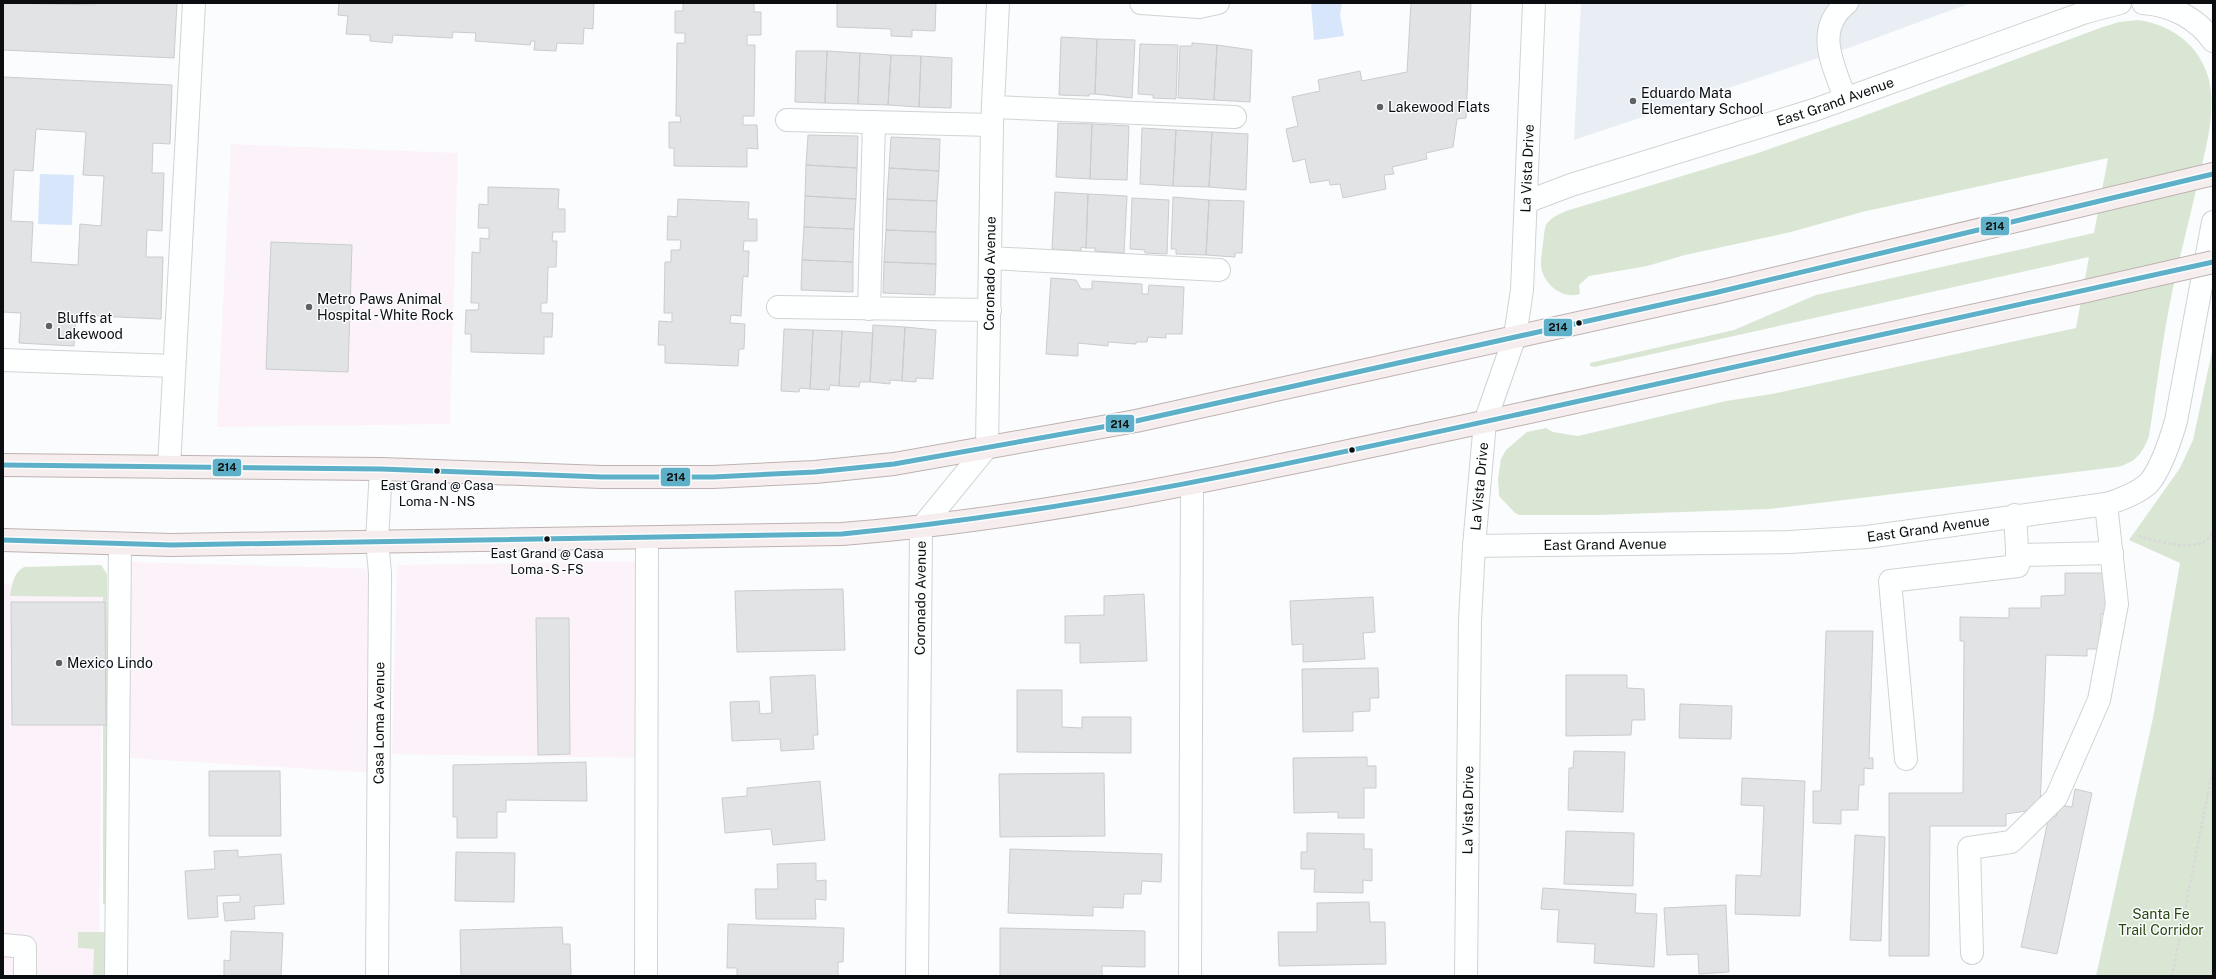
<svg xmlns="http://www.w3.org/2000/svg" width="2216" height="979" viewBox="0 0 2216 979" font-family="'Public Sans',sans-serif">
  <rect width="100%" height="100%" fill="#fbfcfd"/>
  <path fill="#fcf3fa" d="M231 144 458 153 450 424 217 427Z
    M642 561 641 758 392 754 397 565Z
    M128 562 382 569 378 773 127 758Z
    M3 584 103 585 99 976H3Z"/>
  <path fill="#e9eef4" d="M1581 3H1971L1851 47 1574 140Z"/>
  <path fill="#dae6d4" d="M2138 20C2172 25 2200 45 2209 80 2216 112 2206 149 2198 181 2189 223 2177 265 2169 308 2161 350 2156 393 2149 436 2143 453 2135 463 2117 467L1769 509 1597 515H1519L1515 513 1499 496 1498 479 1501 459 1506 450 1527 432 1546 428 1553 432 1578 436 1726 401 1772 394 2076 328 2089 257 1594 367 1590 366V363L1734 330 1816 295 2094 233 2108 158 1862 212 1791 232 1685 255 1647 266 1589 276 1579 285 1580 294C1562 300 1542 283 1541 265 1541 258 1542 250 1543 243 1544 238 1544 230 1546 225 1550 218 1559 214 1566 211L1755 154 1858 118 2100 28 2119 22Z
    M2213 347V976H2096L2153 718 2180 563 2129 540 2180 468 2193 440Z
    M101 565 107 574V904H103V597L10 596C12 585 13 573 24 567Z
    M78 932H106V976H93L94 949 78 948Z"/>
  <path fill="#d7e6fa" d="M1311 3H1342L1340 15 1344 36 1314 40Z
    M40 174 74 175 72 225 38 224Z"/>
  <path fill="#e1e3e5" stroke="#caccce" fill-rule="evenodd" d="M3 3 96 5V3H177L174 58 3 50Z
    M339 3H594L593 29 584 28 583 44 557 43 556 51 534 50 535 41H531L530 45 475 41 476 33 453 32 452 38 393 35 392 43 370 41V35L346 34 348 16 338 15Z
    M683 3H754V12H761V35H747V45H755L754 116H743V125H757L758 149 747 148V167L674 166V148H669V122H681L680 116H676L677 43H685V33H675V11H683Z
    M837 3H936L935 31 912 30V37L891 36V29L837 27Z
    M1411 3H1471L1466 118 1457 119 1453 147 1426 153 1427 159 1392 167 1394 174 1384 175 1386 189 1343 198 1340 184 1330 185 1329 180 1310 183 1305 159 1293 162 1286 129 1298 126 1292 97 1320 91 1318 80 1360 71 1362 81 1407 72Z
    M1061 37 1097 39 1095 94H1089V96L1059 95Z
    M1097 39 1135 40 1132 98 1095 94Z
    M1192 43 1217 45 1214 100 1178 98 1180 46H1192Z
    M1140 44 1178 45 1176 99 1153 98V95L1138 94Z
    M1217 45 1252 50 1250 102 1214 100Z
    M796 51H827L825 103 795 102Z
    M827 51 860 53 858 104 825 103Z
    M860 53 891 55 888 105 858 104Z
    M891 55 921 56 919 107 888 105Z
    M921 56 952 58 951 108 919 107Z
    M3 77 172 85 170 144 153 143 152 173H164L162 231 147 230 146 257H163L161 319 76 315 74 346 19 343 21 313 3 312ZM36 129 86 132 83 175 104 176 101 226 80 224 78 265 31 262 33 222 11 221 14 170 33 171Z
    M1058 123 1092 124 1090 179 1056 177Z
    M1092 124 1129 126 1127 180 1090 179Z
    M1142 128 1176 130 1173 186 1140 184Z
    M1176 130 1212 132 1209 187 1173 186Z
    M1212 132 1248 134 1246 190 1209 187Z
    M808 135 858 136 857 168 806 165Z
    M891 137 940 139 939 171 889 168Z
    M806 165 857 168 856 199 805 196Z
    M889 168 939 171 937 201 887 199Z
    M488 187 559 189 558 209H565V232H553L552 241H557L556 267H548L547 303H541V313H553L552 337H544V354L471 352V334H465L466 310H478L479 303H471L472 252 480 253V238L489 239V228H478L479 204 488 205Z
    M1055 192 1088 194 1086 248 1081 247V251L1052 249Z
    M1088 194 1127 196 1124 253 1095 251V248H1086Z
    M805 196 856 199 854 229 804 227Z
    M1173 197 1209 200 1206 255 1176 254V249H1171Z
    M1132 198 1169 200 1167 254 1145 253V250L1130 249Z
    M678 199 749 202 748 219H757V241H744L743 251H749L748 277 743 276 741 316 731 315 730 323 745 324 744 349H739L738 366 665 363V345H658L659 321 672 322V313H664L665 262H671V250H680L681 240H667L668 216 677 217Z
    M887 199 937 201 936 232 886 230Z
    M1209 200 1244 201 1242 253H1235V257L1206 255Z
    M804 227 854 229 853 262 802 260Z
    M886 230 936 232V264L884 262Z
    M271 242 352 245 348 372 266 369Z
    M802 260 853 262V292L801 290Z
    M884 262 936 264 935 295 883 293Z
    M1051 278 1076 280 1081 289H1092V281L1142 284V294H1148L1149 285 1184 287 1182 334H1166V338L1148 337 1147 342H1136V344L1108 342V346L1078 343V356L1046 354Z
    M873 325 905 327 902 381 890 380V384L870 382Z
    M905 327 936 330 933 379 916 378V382L902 381Z
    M784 329 813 330 810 389 800 388 799 392 781 391Z
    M813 330 842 331 839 386 830 385 829 390 810 389Z
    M842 331 873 333 870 382H860L859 387 839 386Z
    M2065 573H2106V614H2101L2100 649H2087V656L2046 655 2040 809 2006 814V826H1930L1929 956H1889V793H1963L1964 641H1960V617L2009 618V608H2041V596L2065 595Z
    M843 589 845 650 737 652 735 591Z
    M1144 594 1147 661 1080 663V643H1065V616L1104 615V596Z
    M1373 597 1375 632 1363 633 1365 659 1303 662V644L1292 645 1290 601Z
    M11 602H105L106 725H12Z
    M536 618H569L570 754 538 755Z
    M1826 631H1873L1869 758H1873V769L1864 768V785H1859L1858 810H1841V824L1813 823V791H1821Z
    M1378 668 1379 698H1370V711L1353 712V731L1303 732 1302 669Z
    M815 675 818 735H813L814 749 781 751 780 739 732 741 730 702 759 701 760 714 772 713 770 677Z
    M1566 675H1627V688L1644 689 1645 720H1632L1631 735 1566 736Z
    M1017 690H1062V727L1082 728V717H1131V753L1017 752Z
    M1680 704 1732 706 1731 739 1679 738Z
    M1574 751 1625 752 1623 812 1568 810 1569 768H1573Z
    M1367 757V766H1376V788H1364V818H1338V812L1294 813 1293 758Z
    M586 762 587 801 506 800V812H497V838H457V817H453V765Z
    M209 771H280L281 836H209Z
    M1104 773 1105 836 1000 837 999 774Z
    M1742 778 1805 781 1800 916 1735 914 1736 875 1761 876 1764 806 1741 805Z
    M820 781 825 840 773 845 771 829 725 833 722 798 747 796V788Z
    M2075 789 2092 793 2057 954 2021 947 2049 816 2056 817 2059 805 2072 807Z
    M1566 831 1634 833 1633 886 1564 884Z
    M1307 833 1364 834V849H1372V881L1363 880V893L1314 892 1315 869H1301V852H1307Z
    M1855 835 1885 837 1881 941 1850 940Z
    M1010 849 1162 854 1161 882 1142 881 1141 894H1124L1123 908 1093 907V916L1008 913Z
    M238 850V857L281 854 284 904 254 906 255 919 225 921 223 903 240 902V895L217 896 218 917 188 919 185 871 215 869 214 851Z
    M456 852 515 853 514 902 455 901Z
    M816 863V881L826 880V900L815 899 816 919H756L755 889H778L777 864Z
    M1543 888 1636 894 1635 913 1657 914 1654 967 1594 963 1595 944 1557 942 1559 910 1541 909Z
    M1369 902 1370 922H1385L1386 964 1279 966 1278 932H1317V903Z
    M1726 905 1729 972 1699 974 1698 954 1667 955 1664 908Z
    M728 924 844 928 843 962H838V976H737V968H727Z
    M562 927 563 944H570L571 976H461L460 930Z
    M1000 928 1145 931V967L1102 966V976H1000Z
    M231 931 283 933 281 976H224V960L230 961Z"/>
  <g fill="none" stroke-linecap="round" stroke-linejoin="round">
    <g stroke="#d0d2d4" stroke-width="24">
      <g id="minor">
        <path d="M1141 3 1199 7 1218 3"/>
        <path d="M2143 3C2171 5 2197 18 2213 41"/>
        <path d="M1845 98C1834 66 1813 30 1847 3"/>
        <path d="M993 107 1235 117"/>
        <path d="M787 120 992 125"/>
        <path id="s1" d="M1526 202 1571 185 1814 110 2086 12 2120 3"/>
        <path d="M990 258 1219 270"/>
        <path d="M778 307 990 310"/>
        <path d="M869 309 874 122"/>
        <path d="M3 360 174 366"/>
        <path d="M169 467 194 3"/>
        <path id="s2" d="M1474 546 1790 542 1867 537 2106 504C2120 500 2136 494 2148 484 2160 471 2171 438 2176 421L2213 222"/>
        <path d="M2017 555 2112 553"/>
        <path d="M1906 759 1890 581 2018 566 2015 515"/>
        <path d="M3 945 25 947V976"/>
        <path d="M1972 953 1969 848 2011 842 2056 798 2099 700 2117 604 2106 504"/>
        <path d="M116 976 120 545"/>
        <path id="s3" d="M377 976 380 573 377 541 381 469"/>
        <path d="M646 976 647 538"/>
        <path id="s4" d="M917 976 921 528 987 447 992 125 998 3"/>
        <path d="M1190 976 1192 484"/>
        <path id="s5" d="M1466 976 1470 621 1474 546 1485 422 1515 336 1522 290 1534 3"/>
      </g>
    </g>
    <g stroke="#beb2b2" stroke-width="24">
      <path id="major" d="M3 465 381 469 602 477H713L815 472 894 464 1136 421 1714 293 2213 174
        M3 540 171 545 842 534C1048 518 1249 472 1451 429 1663 383 1874 337 2086 291"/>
    </g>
    <path stroke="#d8d8d8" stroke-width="2.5" stroke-dasharray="3 2" stroke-linecap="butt" d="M2139 536C2156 541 2205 556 2213 531
      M2172 976 2213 768"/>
    <use href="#minor" stroke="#feffff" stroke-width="22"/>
    <use href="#major" stroke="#f6eeee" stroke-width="22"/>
    <g stroke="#beb2b2" stroke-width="24" stroke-linecap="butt">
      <path id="major-bridge" d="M2086 291 2213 262"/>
    </g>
    <use href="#major-bridge" stroke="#f6eeee" stroke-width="22"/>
    <g stroke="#fafcfe" stroke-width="8">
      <path id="bus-1" d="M3 465 381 469 602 477H713L815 472 894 464 1136 421 1714 293 2213 174
        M3 540 171 545 842 534C1071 512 1295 463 1520 414 1751 364 1982 314 2213 262"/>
    </g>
    <use href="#bus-1" stroke="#5db0c7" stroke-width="5"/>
  </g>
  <g fill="#5f6164" stroke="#fafcfe" stroke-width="1.5">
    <circle cx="1633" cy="101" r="4"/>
    <circle cx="1380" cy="107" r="4"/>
    <circle cx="309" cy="307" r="4"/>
    <circle cx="49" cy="326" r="4"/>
    <circle cx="59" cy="663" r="4"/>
  </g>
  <g fill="#0b0e11" stroke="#fafcfe" stroke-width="1.5">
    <circle cx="1579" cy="323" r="3.5"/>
    <circle cx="1352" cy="450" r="3.5"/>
    <circle cx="437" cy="471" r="3.5"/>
    <circle cx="547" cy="539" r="3.5"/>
  </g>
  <g text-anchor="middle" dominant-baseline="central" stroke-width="3" stroke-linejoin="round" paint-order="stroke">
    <g font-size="13" fill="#0b0e11" stroke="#fafcfe">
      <text x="437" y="485">East Grand @ Casa<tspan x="437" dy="16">Loma - N - NS</tspan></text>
      <text x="547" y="553">East Grand @ Casa<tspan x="547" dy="16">Loma - S - FS</tspan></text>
    </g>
    <g font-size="14" fill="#0b0e11" stroke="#fafcfe" text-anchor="start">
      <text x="1641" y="93">Eduardo Mata<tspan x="1641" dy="16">Elementary School</tspan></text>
      <text x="1388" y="107">Lakewood Flats</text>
      <text x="317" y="299">Metro Paws Animal<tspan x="317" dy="16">Hospital - White Rock</tspan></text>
      <text x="57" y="318">Bluffs at<tspan x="57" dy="16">Lakewood</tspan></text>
      <text x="67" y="663">Mexico Lindo</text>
    </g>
    <g font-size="14" fill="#0b0e11" stroke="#fafcfe">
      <text stroke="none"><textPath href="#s1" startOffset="325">East Grand Avenue</textPath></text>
      <text stroke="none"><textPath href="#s5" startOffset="814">La Vista Drive</textPath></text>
      <text stroke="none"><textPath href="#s4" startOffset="726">Coronado Avenue</textPath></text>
      <text stroke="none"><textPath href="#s5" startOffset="490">La Vista Drive</textPath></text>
      <text stroke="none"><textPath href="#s2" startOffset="455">East Grand Avenue</textPath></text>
      <text stroke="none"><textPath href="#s2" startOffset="131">East Grand Avenue</textPath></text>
      <text stroke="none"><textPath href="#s4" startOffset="378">Coronado Avenue</textPath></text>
      <text stroke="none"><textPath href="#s3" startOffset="253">Casa Loma Avenue</textPath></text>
      <text stroke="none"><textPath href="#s5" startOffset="166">La Vista Drive</textPath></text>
    </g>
    <g font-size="14" fill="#2a4812" stroke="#fafcfe">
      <text x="2161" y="914">Santa Fe<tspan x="2161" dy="16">Trail Corridor</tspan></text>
    </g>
  </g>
  <g stroke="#fafcfe" stroke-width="1.5">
    <rect x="1980" y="216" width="30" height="20" rx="4" fill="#5db0c7"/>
    <rect x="1543" y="318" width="30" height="19" rx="4" fill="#5db0c7"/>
    <rect x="1105" y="414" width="30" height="19" rx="4" fill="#5db0c7"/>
    <rect x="212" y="458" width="30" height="19" rx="4" fill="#5db0c7"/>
    <rect x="660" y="467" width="31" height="20" rx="4" fill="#5db0c7"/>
  </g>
  <g font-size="11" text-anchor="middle" font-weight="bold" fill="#111">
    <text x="1995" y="230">214</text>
    <text x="1558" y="331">214</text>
    <text x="1120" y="428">214</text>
    <text x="227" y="471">214</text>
    <text x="676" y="481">214</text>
  </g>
  <rect width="2216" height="979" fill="none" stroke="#0b0e11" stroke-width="8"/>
</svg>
